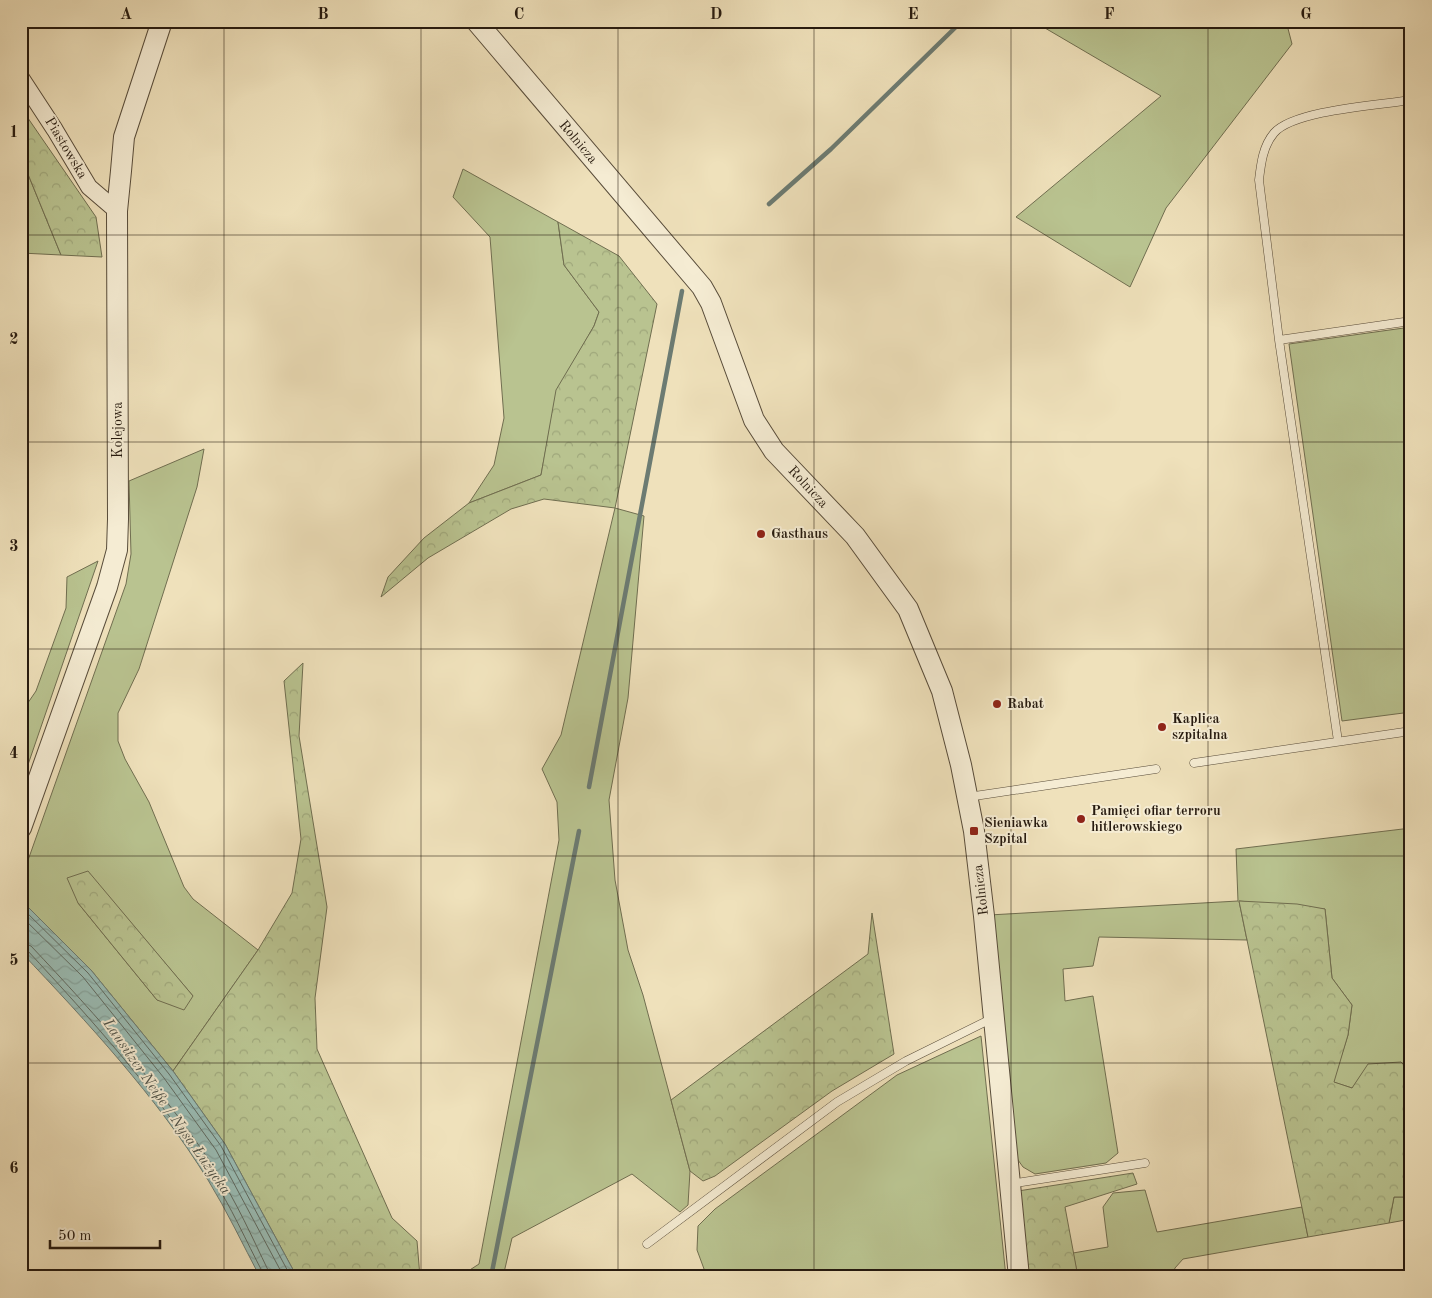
<svg xmlns="http://www.w3.org/2000/svg" width="1432" height="1298" viewBox="0 0 1432 1298" font-family="'Old Standard TT',serif">
  <defs>
    <pattern id="forest-crowns" width="20" height="18" patternUnits="userSpaceOnUse" patternTransform="scale(1.25)"><rect width="20" height="18" fill="#b9c390"/><path d="M2 6a3 3 0 1 1 6 0M12 15a3 3 0 1 1 6 0" fill="none" stroke="#9fa77b"/></pattern>
    <pattern id="water-waves" width="16" height="10" patternUnits="userSpaceOnUse" patternTransform="scale(1.25)"><rect width="16" height="10" fill="#9abcb4"/><path d="M0 5q4-4 8 0t8 0" fill="none" stroke="#85a19a"/></pattern>
  </defs>
  <rect width="100%" height="100%" fill="#efe1bb"/>
  <filter id="stains"><feTurbulence type="fractalNoise" baseFrequency=".004" numOctaves="4"/><feColorMatrix values="0 0 0 0 .2 0 0 0 0 .09 0 0 0 0 .02 0 0 0 .5 -.17"/></filter>
  <radialGradient id="worn" r=".72"><stop offset=".6" stop-color="#630" stop-opacity="0"/><stop offset="1" stop-color="#630" stop-opacity=".3"/></radialGradient>
  <path fill="#b9c390" stroke="#706e50" fill-rule="evenodd" d="M1033 21H1286L1292 44 1166 208 1130 287 1016 217 1161 96Z
    M21 157 61 255 21 253Z
    M463 169 558 222 564 265 599 312 594 326 557 390 541 475 469 503 494 465 504 418 490 237 453 197Z
    M1411 327V712L1342 721 1289 344Z
    M204 449 197 487 139 669 118 713V741L125 759 149 802 184 887 193 899 258 950 173 1071 91 970 21 900V880L126 584 131 554 129 481ZM88 872 193 996 157 1000 78 903Z
    M615 508 644 516 628 698 609 800 615 880 628 950 643 995 690 1171 688 1205 680 1212 632 1174 512 1238 503 1277H459L479 1264 559 840 557 802 542 769 561 735Z
    M98 561 21 785V713L36 691 66 608 67 577Z
    M1411 828V1072L1401 1062 1352 1088 1333 1082 1348 1035 1352 1005 1332 978 1325 909 1239 901 1247 940 1099 937 1093 966 1063 969 1065 1001 1093 996 1118 1153 1106 1163 1035 1174 1023 1167 1013 1153 989 915 1238 901 1236 849Z
    M981 1036 1006 1277H707L697 1250 698 1226 715 1209 897 1075Z
    M1145 1190 1157 1232 1302 1207 1308 1237 1183 1259 1175 1268 1172 1277H1078L1073 1253 1108 1247 1103 1207 1113 1193Z
    M1394 1197H1411V1219L1389 1223Z"/>
  <path fill="url(#forest-crowns)" stroke="#706e50" d="M21 108 96 217 102 257 61 255 21 157Z
    M558 222 619 256 657 304 615 508 544 499 511 509 428 558 381 597 388 577 424 538 469 503 541 475 556 390 594 326 599 312 564 265Z
    M303 663 299 736 327 907 315 998 317 1049 392 1218 417 1241 420 1277H297L225 1144 173 1071 258 950 292 893 301 839 284 681Z
    M88 871 193 996 184 1010 157 1000 78 903 67 878Z
    M1239 901 1297 904 1325 909 1332 978 1352 1005 1348 1035 1334 1082 1352 1088 1368 1064 1401 1062 1411 1072V1197H1394L1389 1223 1308 1237Z
    M872 913 894 1054 832 1091 715 1176 703 1181 690 1171 671 1100 868 954Z
    M1133 1173 1137 1184 1065 1207 1078 1277H1028L1018 1191Z"/>
  <path fill="url(#water-waves)" stroke="#6c7b72" d="M21 900 91 970 173 1071 225 1144 297 1277H260C243 1245 227 1211 208 1180 156 1096 88 1023 21 952V906H23Z"/>
  <g fill="none" stroke-linecap="round" stroke-linejoin="round">
    <path stroke="#606b62" stroke-width="1" d="M21 907 88 973 169 1074 221 1146 291 1277
      M21 916 83 977 164 1078 216 1150 284 1277
      M21 942 31 946C98 1017 163 1090 217 1172 237 1203 252 1237 268 1270L270 1277
      M21 949 27 950C93 1021 158 1094 211 1176 231 1206 246 1241 263 1273L264 1277"/>
    <path stroke="#6c7b72" stroke-width="4.5" d="M769 204 831 149 962 21
      M589 787 682 291
      M491 1277 579 831"/>
    <g stroke="#584c3a" stroke-width="9">
      <path id="service" d="M1279 340 1411 321
        M1338 741 1279 340 1259 180C1261 163 1263 146 1274 133 1294 110 1380 105 1411 100
        M1194 763 1411 731
        M968 797 1156 769
        M1010 1184 1145 1163
        M647 1244 837 1102 906 1061 993 1018"/>
    </g>
    <g stroke="#584c3a" stroke-width="18">
      <path id="minor" d="M21 78 55 130 89 187 117 211"/>
    </g>
    <g stroke="#584c3a" stroke-width="22">
      <path id="tertiary" d="M476 21 702 287 711 303 754 420 774 451 855 536 908 609 942 691 961 765 974 831 984 916 1019 1277
        M21 828 107 587 117 550 118 519 117 211 121 171 124 137 162 21"/>
    </g>
    <use href="#service" stroke="#f5ecd3" stroke-width="8"/>
    <use href="#minor" stroke="#f5ecd3" stroke-width="16"/>
    <use href="#tertiary" stroke="#f5ecd3" stroke-width="20"/>
  </g>
  <path fill="none" stroke="#261a0f" stroke-width="1" stroke-opacity="0.55" d="M224 21V1277M421 21V1277M618 21V1277M814 21V1277M1011 21V1277M1208 21V1277M21 235H1411M21 442H1411M21 649H1411M21 856H1411M21 1063H1411"/>
  <g fill="#8f2418" stroke="#f5ecd3" stroke-width="2">
    <circle cx="761" cy="534" r="5"/>
    <circle cx="997" cy="704" r="5"/>
    <circle cx="1162" cy="727" r="5"/>
    <circle cx="1081" cy="819" r="5"/>
    <rect x="969" y="826" width="10" height="10" rx="2.5"/>
  </g>
  <g text-anchor="middle" dominant-baseline="central" stroke-width="4" stroke-linejoin="round" paint-order="stroke">
    <g font-size="14" fill="#261a0f" stroke="#f5ecd3">
      <text transform="translate(578 142) rotate(50)">Rolnicza</text>
      <text transform="translate(66 148) rotate(59)">Piastowska</text>
      <text transform="translate(118 430) rotate(-90)">Kolejowa</text>
      <text transform="translate(808 487) rotate(47)">Rolnicza</text>
      <text transform="translate(981 890) rotate(-97)">Rolnicza</text>
    </g>
    <g font-size="14" font-weight="bold" fill="#261a0f" stroke="#f5ecd3" text-anchor="start">
      <text x="771" y="534">Gasthaus</text>
      <text x="1007" y="704">Rabat</text>
      <text x="1172" y="719">Kaplica<tspan x="1172" dy="16">szpitalna</tspan></text>
      <text x="1091" y="811">Pamięci ofiar terroru<tspan x="1091" dy="16">hitlerowskiego</tspan></text>
      <text x="984" y="823">Sieniawka<tspan x="984" dy="16">Szpital</tspan></text>
    </g>
    <g font-size="15" font-style="italic" fill="#4f5349" stroke="#f5ecd3">
      <text transform="translate(166 1107) rotate(55)">Lausitzer Neiße / Nysa Łużycka</text>
    </g>
  </g>
  <rect width="1432" height="1298" fill="none" stroke="#efe1bb" stroke-width="55"/>
  <path d="M50 1240v8h110v-8" fill="none" stroke="#261a0f" stroke-width="2.5"/>
  <text x="58" y="1240" font-size="15" fill="#261a0f" stroke="#f5ecd3" stroke-width="4" paint-order="stroke">50 m</text>
  <rect x="28" y="28" width="1376" height="1242" fill="none" stroke="#261a0f" stroke-width="2"/>
  <g font-size="16" text-anchor="middle" font-weight="bold" fill="#261a0f">
    <text x="126" y="19">A</text>
    <text x="323" y="19">B</text>
    <text x="519" y="19">C</text>
    <text x="716" y="19">D</text>
    <text x="913" y="19">E</text>
    <text x="1109" y="19">F</text>
    <text x="1306" y="19">G</text>
    <text x="14" y="137">1</text>
    <text x="14" y="344">2</text>
    <text x="14" y="551">3</text>
    <text x="14" y="758">4</text>
    <text x="14" y="965">5</text>
    <text x="14" y="1173">6</text>
  </g>
  <rect width="100%" height="100%" filter="url(#stains)"/>
  <rect width="100%" height="100%" fill="url(#worn)"/>
</svg>
